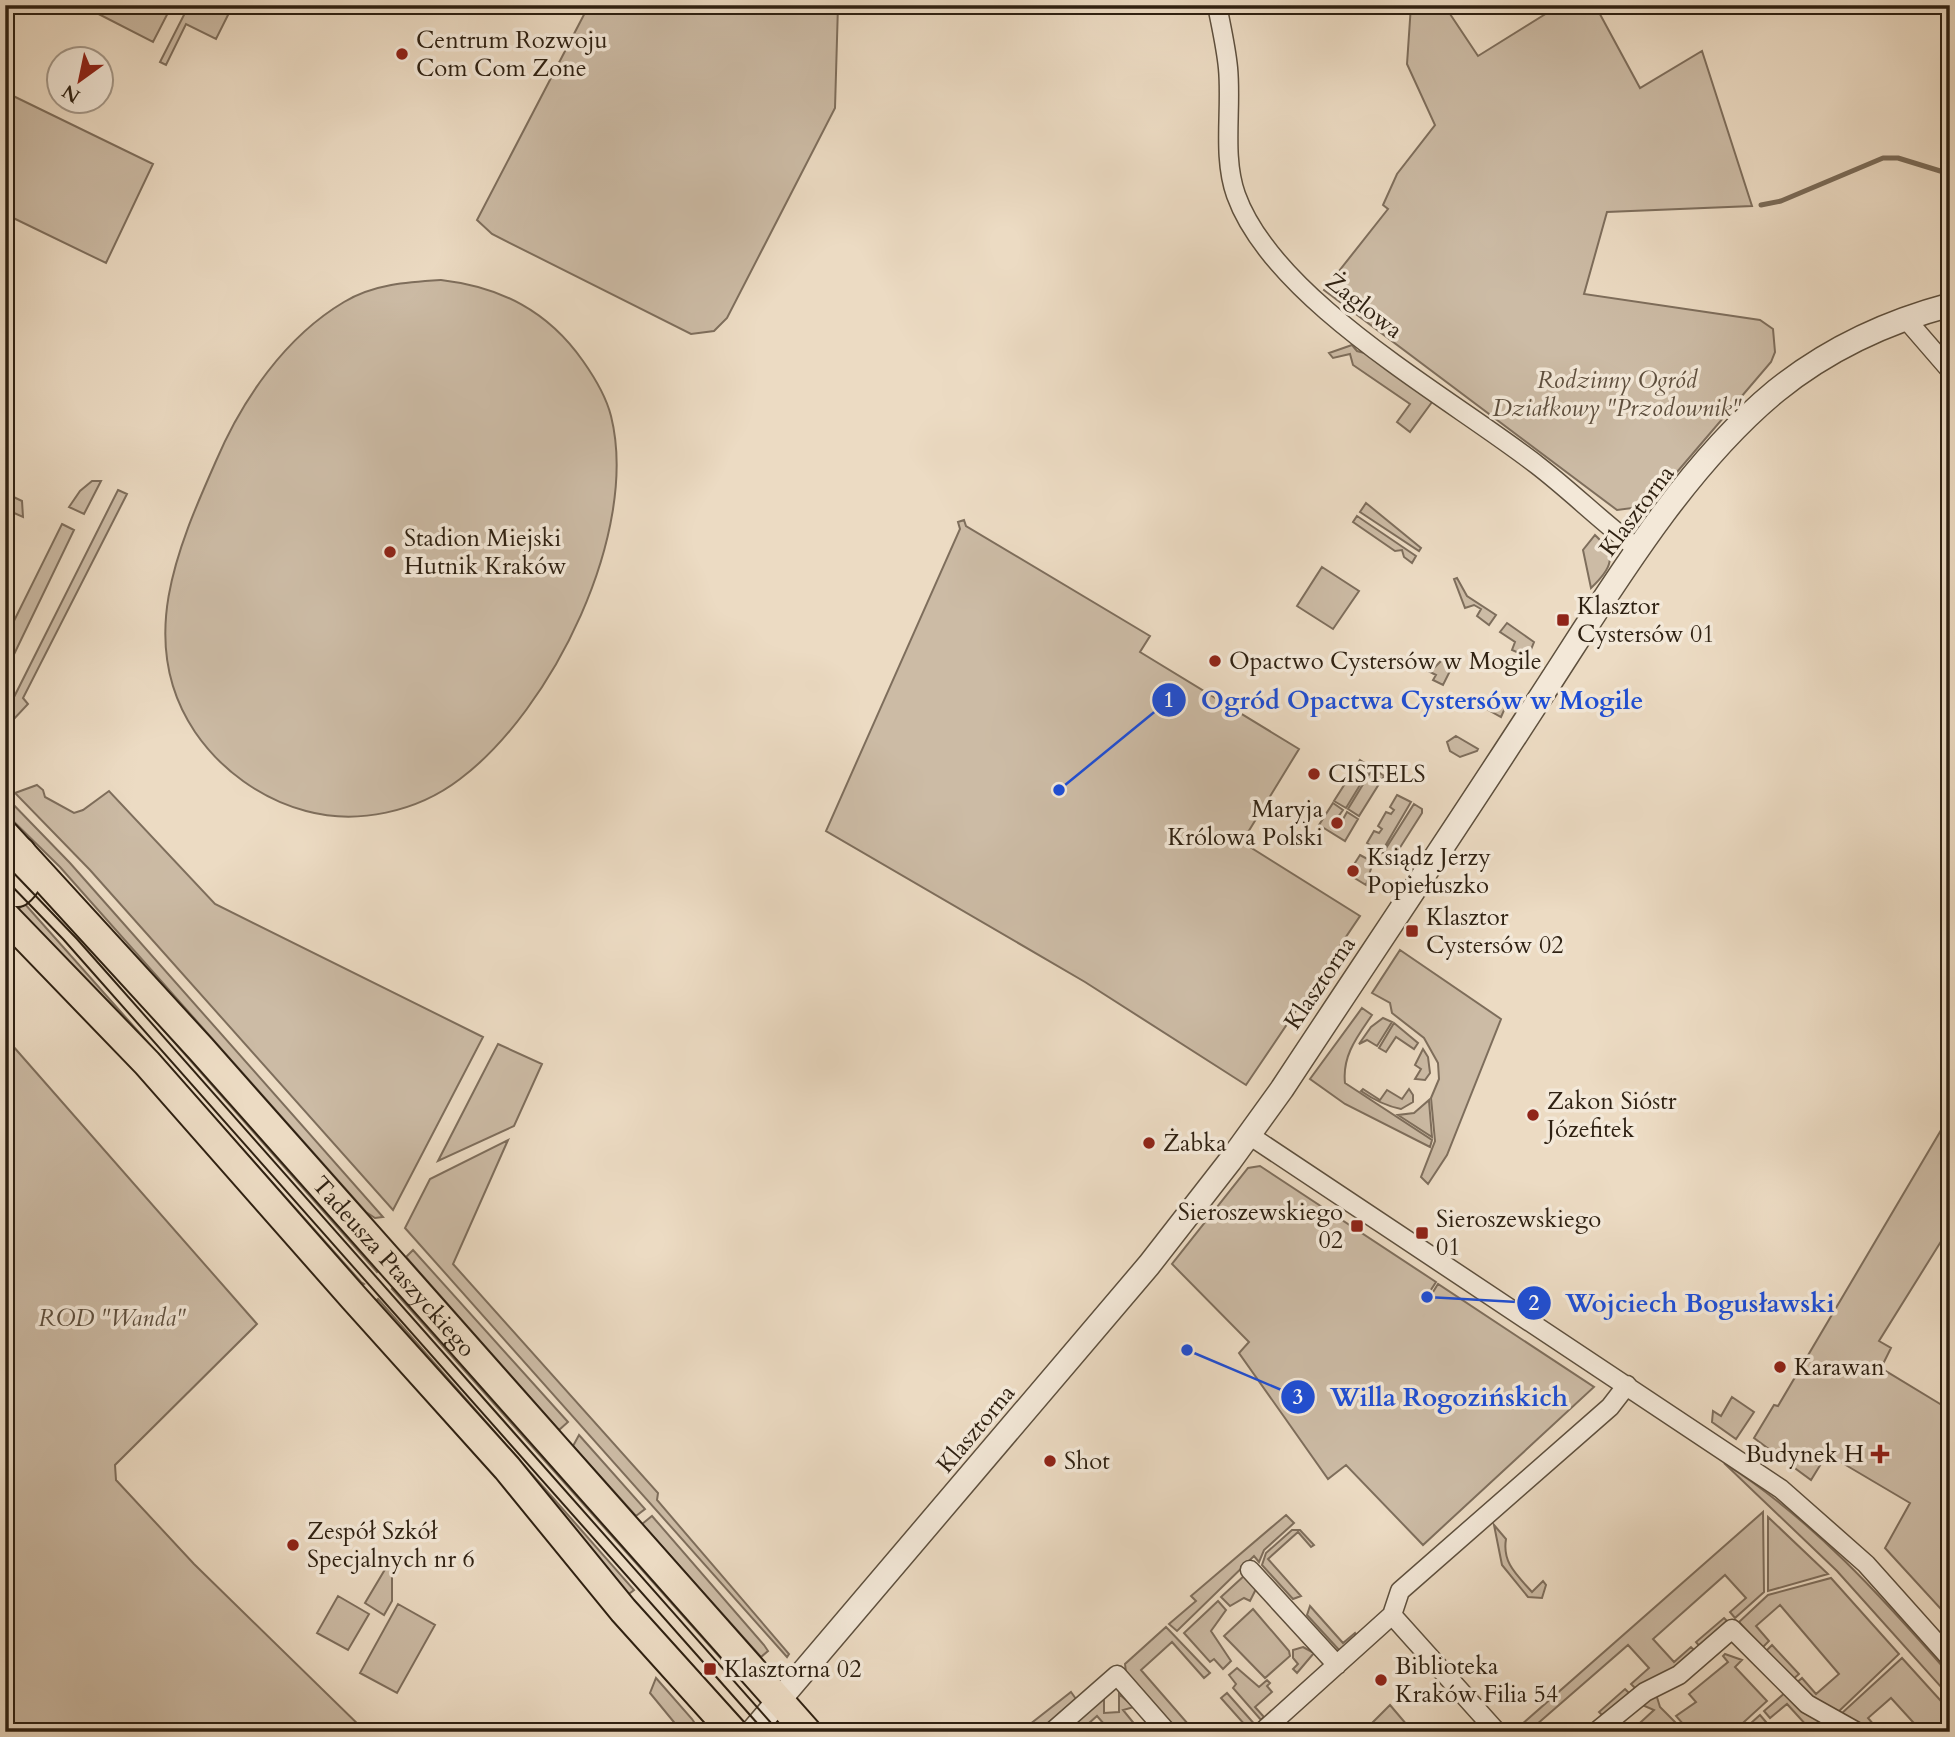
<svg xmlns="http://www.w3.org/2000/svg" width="1955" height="1737" viewBox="0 0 1955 1737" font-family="Cardo,serif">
  <rect width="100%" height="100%" fill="#ecdbc3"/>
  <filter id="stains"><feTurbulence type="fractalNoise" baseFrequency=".00286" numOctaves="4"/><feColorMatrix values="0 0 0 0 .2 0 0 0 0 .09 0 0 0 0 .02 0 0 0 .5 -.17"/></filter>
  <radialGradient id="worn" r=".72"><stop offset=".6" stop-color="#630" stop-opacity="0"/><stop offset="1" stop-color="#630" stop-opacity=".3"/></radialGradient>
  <path fill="#ccbba5" stroke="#7e6e5c" stroke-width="2" d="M81 5H172L153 42Z
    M189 5H233L216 39 186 24 166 65 160 62Z
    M589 5H838L835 108 727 318 714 331 691 334 492 234 477 220Z
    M1411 5H1444L1478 56 1560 5H1595L1640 88 1702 51 1752 206 1607 212 1584 294 1760 320 1773 329 1775 352 1771 362 1648 506 1617 510 1324 290 1388 209 1383 205 1397 174 1435 125 1407 64Z
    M5 92 153 164 106 263 5 214Z
    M441 280C501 287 548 311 583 361 595 378 606 396 611 416 640 532 552 710 460 779 417 812 357 825 306 811 261 799 221 770 195 732 135 643 178 547 216 461 242 400 285 337 344 302 374 284 408 282 441 280Z
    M1352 345 1357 351 1384 358 1435 398 1410 432 1397 422 1410 404 1353 365 1350 354 1333 358 1329 353Z
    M92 481H101L84 514 69 507 80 491Z
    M118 490 127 494 23 698 28 704 13 720 5 715Z
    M5 493 22 501 23 517 5 509Z
    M1366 503 1421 548 1419 551 1360 512Z
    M1357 516 1416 556 1412 563 1404 557 1402 550 1395 551 1353 522Z
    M964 520 966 526 1150 636 1140 652 1299 749 1242 842 1360 916 1246 1085 1085 982 826 831 960 529 958 522Z
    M62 524 74 530 5 673V639Z
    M1595 535C1618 556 1612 568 1591 588L1583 550Z
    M1322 567 1359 591 1333 629 1297 606Z
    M1457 578 1467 596 1496 615 1489 625 1477 616 1481 609 1474 605 1465 608 1454 579Z
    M1507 623 1534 642 1528 657 1512 650 1515 642 1500 632Z
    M1442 660 1451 669 1443 685 1433 680 1436 675 1430 672Z
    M1500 695 1509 699 1501 717 1483 707 1492 697Z
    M1456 736 1478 749 1477 751 1460 757 1450 751 1447 742Z
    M1360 760 1371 767 1346 808 1334 801Z
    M1373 768 1384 776 1359 816 1348 809Z
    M37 785 43 790 45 797 74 813 83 810 109 791 215 904 483 1037 393 1210 90 870 15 793Z
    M1397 795 1411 802 1381 853 1367 843 1374 831 1379 833 1382 829 1378 826 1386 812 1391 814 1394 810 1390 807Z
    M5 796 70 863 383 1217 375 1218 366 1212 60 867 5 813Z
    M1333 803 1343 810 1333 824 1338 828 1347 812 1358 819 1345 841 1319 825Z
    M1414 804 1422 809V813L1394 857 1390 858 1383 853Z
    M1360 855 1373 862 1366 885 1348 874Z
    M24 903 361 1282 364 1284 358 1288 17 911Z
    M91 948 382 1267 377 1272Z
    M1400 950 1501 1019 1447 1155 1428 1184 1421 1177 1435 1141 1431 1098 1439 1079 1438 1063 1424 1038 1392 1013 1390 1003 1372 993Z
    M1362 1008 1372 1015C1357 1037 1342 1056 1345 1083L1432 1140 1430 1147 1345 1104 1310 1079Z
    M1383 1018 1392 1022 1377 1046 1367 1040 1359 1044 1371 1027Z
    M1394 1023 1418 1043 1414 1049 1396 1037 1386 1052 1379 1048Z
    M5 1037 257 1324 115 1465 116 1480 194 1564 366 1732H5Z
    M498 1044 542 1064 514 1126 438 1161Z
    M1423 1049 1428 1057 1430 1073 1425 1080 1415 1079 1421 1069 1415 1065Z
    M1363 1089 1380 1100 1387 1090 1402 1099 1409 1089 1413 1095V1102L1401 1109C1386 1106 1374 1100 1361 1091Z
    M1429 1100V1101L1432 1137 1398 1115 1414 1113Z
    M1950 1115V1227L1879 1341 1891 1348 1881 1368 1950 1410V1619L1885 1548 1910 1503 1827 1454 1811 1480 1754 1438 1774 1405 1778 1406Z
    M508 1140 453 1264 658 1493 657 1500 789 1654 787 1657 405 1228 430 1179Z
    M1260 1166 1436 1282 1425 1299 1428 1300 1438 1284 1594 1387 1423 1545 1346 1465 1328 1479 1239 1353 1249 1342 1172 1264 1248 1168Z
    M413 1250 568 1422 559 1430 406 1257Z
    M396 1283 744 1675 739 1679 392 1289Z
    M378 1299 634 1590 625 1597 372 1304Z
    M1732 1397 1754 1412 1736 1439 1712 1422 1713 1411 1721 1416Z
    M579 1435 645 1509 636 1516 573 1446Z
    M1724 1463C1812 1519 1882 1597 1950 1675V1697L1837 1571Z
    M1763 1512 1764 1592 1735 1618 1730 1612 1746 1598 1725 1575 1653 1639 1674 1662 1691 1647 1696 1652 1676 1669 1636 1689 1631 1684 1649 1668 1628 1645 1528 1732H1513Z
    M1286 1515 1294 1523 1264 1550 1259 1562 1254 1556 1177 1631 1169 1624 1196 1601 1191 1596Z
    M652 1516 764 1645 768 1651 761 1657 642 1524Z
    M1768 1517 1828 1574 1768 1591Z
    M1494 1525 1506 1539C1502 1563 1517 1575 1532 1592L1543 1581 1546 1585 1542 1598 1528 1597 1502 1565Z
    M1292 1530H1300L1314 1545 1311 1547 1298 1532 1268 1559 1301 1596 1293 1599 1262 1565 1266 1553Z
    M390 1561H392V1601L384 1615 365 1603Z
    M1245 1575 1256 1589 1250 1601 1244 1598 1230 1606 1221 1597Z
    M1831 1578 1899 1654 1837 1713 1813 1702 1794 1685 1802 1678 1816 1694 1839 1674 1780 1605 1756 1626 1769 1641 1762 1648 1739 1622 1768 1595Z
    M338 1596 369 1614 348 1650 317 1633Z
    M1218 1601 1226 1610 1211 1631 1231 1661 1223 1669 1214 1659 1210 1662 1184 1633Z
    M398 1604 435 1625 397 1693 360 1673Z
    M1310 1606 1343 1643 1355 1633 1357 1636 1340 1651 1307 1615Z
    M1253 1609 1289 1651 1290 1656 1265 1678 1224 1636Z
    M1724 1618 1729 1623 1701 1648 1696 1642Z
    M1166 1627 1210 1673 1204 1678 1172 1642 1141 1670 1195 1732H1178L1126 1672 1125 1664Z
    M1772 1645 1799 1674 1791 1681 1765 1652Z
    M1303 1647 1314 1653 1297 1673 1293 1669 1298 1664 1293 1658V1650Z
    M1725 1654 1742 1660 1735 1667 1767 1701 1733 1732H1690L1676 1716 1696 1702 1689 1694 1728 1662 1723 1656Z
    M1902 1658 1950 1711V1732H1922L1891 1698 1868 1718 1880 1732H1868L1843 1717 1842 1713Z
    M1237 1668 1259 1687 1267 1680 1270 1683 1267 1686 1272 1692 1255 1707 1264 1717 1261 1720 1233 1688 1236 1684 1229 1675Z
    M656 1678 692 1719 694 1722 689 1732H682L650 1693Z
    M1625 1689 1630 1694 1604 1717 1599 1712Z
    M1787 1691 1821 1717 1815 1726 1821 1732H1804L1808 1727 1787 1704 1770 1718 1764 1711Z
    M1071 1692 1076 1699 1038 1732H1020Z
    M1227 1693 1257 1727 1252 1732H1241L1246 1726 1221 1698Z
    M1119 1694 1134 1707 1123 1710 1141 1732H1111L1097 1716 1079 1732H1063L1104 1697V1713L1119 1712Z
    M1656 1694 1660 1707 1685 1732H1630L1654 1710 1640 1704Z
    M1390 1705 1413 1732H1359L1363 1728 1366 1729Z
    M1760 1715 1766 1722 1755 1732H1741Z"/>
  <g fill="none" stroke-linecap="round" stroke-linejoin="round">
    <path stroke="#7a6b58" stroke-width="5" d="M1761 205 1781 201 1883 158H1898L1950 174"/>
    <g stroke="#5e503e" stroke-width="21">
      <path id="minor" d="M1217 5C1221 26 1226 47 1228 68 1232 109 1222 156 1236 195 1274 301 1448 396 1537 465 1572 492 1603 523 1639 550
        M1905 318 1950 370
        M1249 1135 1781 1489 1866 1564 1950 1658
        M1250 1570 1337 1665
        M1392 1615 1497 1732
        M1052 1732 1117 1675 1167 1732
        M1262 1732 1392 1615 1400 1591 1610 1407 1627 1385
        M1596 1732 1645 1692 1679 1675 1732 1629 1807 1704 1857 1732"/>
    </g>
    <g stroke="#5e503e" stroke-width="26">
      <path id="tertiary" d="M752 1732 1149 1265 1230 1161 1282 1089C1367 960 1454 831 1538 701 1606 597 1680 470 1776 391 1828 349 1886 322 1950 305"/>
    </g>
    <g stroke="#2f2112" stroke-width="32">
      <g id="primary">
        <path id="s1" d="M5 835 201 1049 807 1732"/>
        <path d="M5 892H18C33 879 31 867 21 852"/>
        <path d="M5 916 147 1063 354 1298 507 1468 623 1610 733 1732"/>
      </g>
    </g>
    <use href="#minor" stroke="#f3e8d8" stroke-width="18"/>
    <use href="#tertiary" stroke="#f3e8d8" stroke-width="23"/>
    <use href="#primary" stroke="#ecdbc3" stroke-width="28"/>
    <path stroke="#2f2112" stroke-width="2" d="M5 864 77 939 779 1732
      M5 879 63 939 765 1732"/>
  </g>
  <g fill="#8f2418" stroke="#f3e8d8" stroke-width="2.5">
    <circle cx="402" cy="54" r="7"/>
    <circle cx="390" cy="552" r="7"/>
    <rect x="1556" y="613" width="14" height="14" rx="3.5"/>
    <circle cx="1215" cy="661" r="7"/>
    <circle cx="1314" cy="774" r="7"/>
    <circle cx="1337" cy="823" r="7"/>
    <circle cx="1353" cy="871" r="7"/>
    <rect x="1405" y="924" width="14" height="14" rx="3.5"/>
    <circle cx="1533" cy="1115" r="7"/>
    <circle cx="1149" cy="1143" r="7"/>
    <rect x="1350" y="1219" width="14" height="14" rx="3.5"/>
    <rect x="1415" y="1226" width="14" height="14" rx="3.5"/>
    <circle cx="1780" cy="1367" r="7"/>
    <path d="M1876.5 1443.5h7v7h7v7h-7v7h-7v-7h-7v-7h7z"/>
    <circle cx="1050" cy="1461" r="7"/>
    <circle cx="293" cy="1545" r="7"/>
    <rect x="703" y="1662" width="14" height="14" rx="3.5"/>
    <circle cx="1381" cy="1680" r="7"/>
  </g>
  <g text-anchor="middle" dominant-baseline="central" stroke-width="7" stroke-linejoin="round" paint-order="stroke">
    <g font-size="24" fill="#2f2112" stroke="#f3e8d8" text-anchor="start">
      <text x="416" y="40">Centrum Rozwoju<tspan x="416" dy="28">Com Com Zone</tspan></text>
      <text x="404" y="538">Stadion Miejski<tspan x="404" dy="28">Hutnik Kraków</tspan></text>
      <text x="1577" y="606">Klasztor<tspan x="1577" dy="28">Cystersów 01</tspan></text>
      <text x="1229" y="661">Opactwo Cystersów w Mogile</text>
      <text x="1328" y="774">CISTELS</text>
      <text x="1323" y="809" text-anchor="end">Maryja<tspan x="1323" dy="28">Królowa Polski</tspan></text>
      <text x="1367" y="857">Ksiądz Jerzy<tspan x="1367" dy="28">Popiełuszko</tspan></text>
      <text x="1426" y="917">Klasztor<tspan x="1426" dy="28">Cystersów 02</tspan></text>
      <text x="1547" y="1101">Zakon Sióstr<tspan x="1547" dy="28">Józefitek</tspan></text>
      <text x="1163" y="1143">Żabka</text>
      <text x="1343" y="1212" text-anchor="end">Sieroszewskiego<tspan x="1343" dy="28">02</tspan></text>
      <text x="1436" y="1219">Sieroszewskiego<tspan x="1436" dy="28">01</tspan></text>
      <text x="1794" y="1367">Karawan</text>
      <text x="1864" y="1454" text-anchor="end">Budynek H</text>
      <text x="1064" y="1461">Shot</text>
      <text x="307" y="1531">Zespół Szkół<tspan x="307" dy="28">Specjalnych nr 6</tspan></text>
      <text x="1395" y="1666">Biblioteka<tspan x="1395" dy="28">Kraków Filia 54</tspan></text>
      <text x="724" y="1669">Klasztorna 02</text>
    </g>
    <g font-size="24" fill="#2f2112" stroke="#f3e8d8">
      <text transform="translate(1364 306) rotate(38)">Żaglowa</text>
      <text transform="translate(1637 511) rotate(-53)">Klasztorna</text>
      <text transform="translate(1320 983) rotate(-56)">Klasztorna</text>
      <text stroke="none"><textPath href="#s1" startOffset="581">Tadeusza Ptaszyckiego</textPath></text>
      <text transform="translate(976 1429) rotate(-50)">Klasztorna</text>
    </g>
    <g font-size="24" font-style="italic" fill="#5e4f3e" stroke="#f3e8d8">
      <text x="1617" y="380">Rodzinny Ogród<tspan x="1617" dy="28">Działkowy "Przodownik"</tspan></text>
      <text x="112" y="1318">ROD "Wanda"</text>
    </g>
  </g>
  <path fill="none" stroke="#1d4ed8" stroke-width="2.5" d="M1059 790L1169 700M1427 1297L1534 1303M1187 1350L1298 1397"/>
  <g fill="#1d4ed8" stroke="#f3e8d8" stroke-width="2.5">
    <circle cx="1059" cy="790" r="7"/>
    <circle cx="1427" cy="1297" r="7"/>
    <circle cx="1187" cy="1350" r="7"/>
    <circle cx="1169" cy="700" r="18"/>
    <circle cx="1534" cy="1303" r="18"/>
    <circle cx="1298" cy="1397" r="18"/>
  </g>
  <g font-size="21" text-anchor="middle" font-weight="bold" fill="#fff">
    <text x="1169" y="707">1</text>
    <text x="1534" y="1310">2</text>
    <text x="1298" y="1404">3</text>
  </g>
  <g font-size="26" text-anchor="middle" font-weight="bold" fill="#1d4ed8" stroke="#f3e8d8" stroke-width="7" stroke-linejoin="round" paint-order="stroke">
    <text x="1422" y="709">Ogród Opactwa Cystersów w Mogile</text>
    <text x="1700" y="1312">Wojciech Bogusławski</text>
    <text x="1449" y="1406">Willa Rogozińskich</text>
  </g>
  <rect width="1955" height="1737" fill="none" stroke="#ecdbc3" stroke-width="28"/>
  <rect x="7" y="7" width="1941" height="1723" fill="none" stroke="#2f2112" stroke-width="3.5"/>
  <rect x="14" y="14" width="1927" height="1709" fill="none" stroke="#2f2112" stroke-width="2"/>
  <g transform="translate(80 80) rotate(213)"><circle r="33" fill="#f3e8d8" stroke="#a59889" stroke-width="2"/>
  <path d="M0-5L12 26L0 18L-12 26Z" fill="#8f2418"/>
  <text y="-10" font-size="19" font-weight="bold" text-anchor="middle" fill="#2f2112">N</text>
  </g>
  <rect width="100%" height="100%" filter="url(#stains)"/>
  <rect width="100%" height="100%" fill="url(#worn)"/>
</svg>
